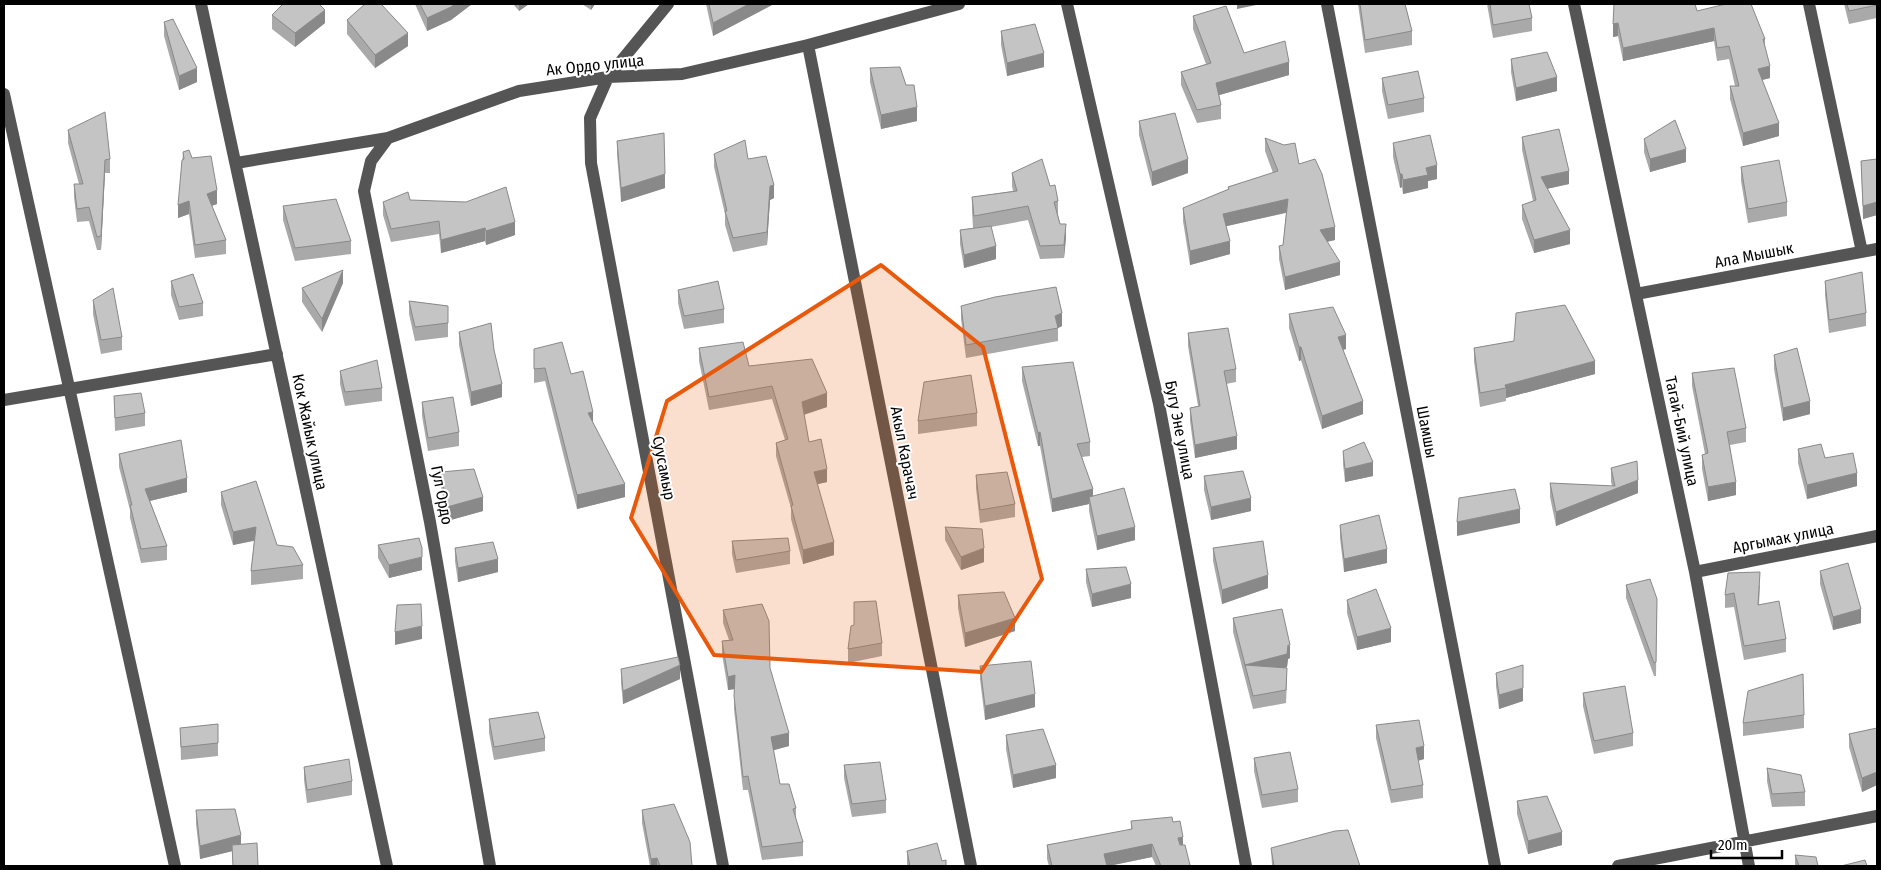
<svg xmlns="http://www.w3.org/2000/svg" width="1881" height="870" viewBox="0 0 1881 870" font-family="'Fira Sans Condensed',sans-serif">
  <rect width="100%" height="100%" fill="#fff"/>
  <g fill="none" stroke-linecap="round" stroke-linejoin="round">
    <path stroke="#555" stroke-width="12" d="M201 4 387 866
      M668 4 608 77 590 118 591 163 723 866
      M1067 4 1159 404 1246 866
      M1327 4 1495 866
      M1574 4 1695 572 1749 866
      M1809 4 1862 252
      M808 45 971 866
      M4 94 175 866
      M388 138 371 161 364 191 430 522 490 866
      M236 163 388 138 519 91 608 77 682 74 808 45 959 4
      M1636 294 1877 249
      M4 400 277 354
      M1695 572 1877 536
      M1618 866 1877 816"/>
  </g>
  <path fill="#a9a9a9" d="M415 4H472L451 20 427 31Z
    M513 4H529L519 11Z
    M582 4H595L591 10Z
    M706 4H772V5L713 36Z
    M1358 4H1405L1412 31V45L1365 53Z
    M1487 4H1529L1532 18V31L1493 38Z
    M1614 4 1697 11 1765 39V46L1770 78 1762 80 1779 136 1743 146 1730 99V86H1735L1729 59 1717 61 1714 41 1623 61 1618 36 1613 37Z
    M1844 4H1877V18L1849 24Z
    M272 15 325 23 295 47 272 29Z
    M1193 16 1244 53 1289 75 1219 95 1221 105V119L1197 123 1181 85V72L1206 64 1193 29Z
    M347 20 408 46 375 68 347 34Z
    M164 22 197 82 179 90 164 36Z
    M1001 31 1044 67 1007 76 1001 45Z
    M1511 59 1557 91 1516 101 1511 72Z
    M870 68 906 85 917 121 881 129 870 82Z
    M1382 78 1424 98V112L1388 119 1382 91Z
    M1139 121 1188 173 1152 186 1139 135Z
    M68 130 110 159V173H105L101 250H97L89 221 77 222 74 197V184H79L68 143Z
    M1522 137 1569 184 1547 189 1570 244 1534 253 1522 219V205L1533 201 1522 150Z
    M1265 138 1299 164 1335 240 1327 242 1340 275 1285 290 1279 259V246L1283 245 1286 213 1226 226 1230 254 1190 265 1183 221V208L1228 190V187L1273 173 1265 151Z
    M1644 139 1686 162 1650 172 1644 152Z
    M617 141 665 188 621 202 617 154Z
    M1393 143 1437 179 1428 181V188L1403 194 1402 187 1400 188 1393 157Z
    M183 152 192 158 217 204 212 206 226 240V254L195 258 189 214 178 218Z
    M714 154 748 159 774 198 770 200 767 245 733 252 725 225V214L714 167Z
    M1877 159V215L1863 219 1861 161Z
    M1741 167 1787 202V216L1748 223 1741 181Z
    M1012 173 1050 186 1058 201V215L1060 224 1066 237 1064 258 1040 259 1028 220 991 227 996 259 964 268 960 244V230L973 228 972 211V197L1013 191 1012 186Z
    M410 200 515 235 486 245 485 241 441 253 439 234 391 242 383 215V202Z
    M283 206 351 241V254L295 261 283 220Z
    M171 281 203 303V316L179 320 171 295Z
    M1825 281 1866 313V326L1829 333 1825 295Z
    M343 283 322 332 302 302V288Z
    M678 290 724 309V323L684 329 678 303Z
    M93 300 122 337V350L101 354 93 314Z
    M409 301 448 306V337L415 341 409 314Z
    M961 306 1062 326 1058 328V341L966 358 961 319Z
    M1289 314 1346 349 1342 350 1363 414 1322 429 1301 360 1299 361 1289 328Z
    M459 332 502 397 471 406 459 345Z
    M1188 333 1236 369V382L1226 384 1237 449 1195 458 1190 421V408L1198 406 1188 346Z
    M1514 341 1595 374 1506 398V401L1480 407 1474 361V348Z
    M699 348 749 366 827 407 804 415 809 442 827 482 817 484 834 555 803 564 791 519V508L776 456V443L785 440 772 399 709 410 699 361Z
    M534 349 571 374 625 497 577 509 545 381 534 383Z
    M1774 355 1810 414 1783 421 1774 369Z
    M1022 367 1090 442V456L1082 457 1093 496 1135 540 1097 550 1089 511V504L1052 512 1040 446H1038L1022 381Z
    M340 371 382 388V401L345 406 340 384Z
    M1692 373 1746 428V442L1730 445 1736 495 1708 501 1702 469V455L1705 454 1692 386Z
    M114 396 145 413V426L115 431Z
    M422 402 459 432V446L428 451 422 416Z
    M977 413V426L918 434V421Z
    M1798 449 1857 486 1807 499 1798 463Z
    M1343 451 1373 476 1345 482 1343 464Z
    M119 454 187 492 150 501 167 546V560L141 563 130 518V510L119 467Z
    M1611 468 1638 493 1556 526 1550 497V483L1612 486 1611 482Z
    M441 472 483 511 447 521 441 486Z
    M976 475 1015 504V517L980 523 976 488Z
    M1204 476 1251 511 1211 520 1204 490Z
    M221 492 277 545 303 565V579L251 585V571L254 541 233 545 221 505Z
    M1340 525 1387 563 1344 572 1340 538Z
    M945 527 984 562 961 570 945 540Z
    M732 541 790 551V564L736 573 732 554Z
    M378 545 422 570 389 578 378 558Z
    M455 548 498 572 458 582 455 561Z
    M1213 548 1268 588 1222 604 1213 561Z
    M1086 569 1131 598 1092 607 1086 582Z
    M1820 571 1861 623 1833 630 1820 584Z
    M1626 585 1657 599 1656 676H1654L1626 598Z
    M1760 585 1759 605 1786 639V652L1744 660 1734 607 1725 608V595Z
    M958 595 1015 631 965 647 958 608Z
    M1347 600 1391 642 1357 650 1347 613Z
    M723 610 770 668 789 746 773 750 780 784 796 808V820L803 842V856L762 860 748 790H743L734 709V689L728 690 722 654V641L729 640 723 623Z
    M1233 618 1290 658 1288 659 1287 667 1286 668 1287 681 1286 703 1253 709 1233 632Z
    M854 625 882 643V656L848 663V649Z
    M980 666 1035 707 985 720 980 679Z
    M621 669 680 679 623 704 621 683Z
    M1496 673 1523 701 1499 709 1496 686Z
    M1583 693 1633 733V746L1594 754 1583 706Z
    M1804 715V728L1743 736V723Z
    M489 719 545 738V751L494 760 489 733Z
    M218 724V756L181 760 180 728Z
    M1376 725 1424 759 1418 761 1423 785V798L1391 803 1376 738Z
    M1877 728V785L1862 792 1849 747V734Z
    M1006 735 1056 778 1013 788 1006 749Z
    M1254 758 1298 789V802L1262 808 1254 771Z
    M844 765 886 800V813L852 817 844 778Z
    M304 767 352 781V795L307 803 304 780Z
    M1767 768 1805 792V806L1772 807 1767 781Z
    M1517 801 1562 845 1528 854 1517 814Z
    M196 810 241 844 258 866H233L232 851 200 859 196 824Z
    M642 810 692 866H650L642 823Z
    M1131 821 1173 822 1183 845 1190 866H1156L1152 857 1109 866H1049L1047 859V845L1131 830Z
    M1271 848 1360 866H1272Z
    M907 851 942 861 946 866H907Z
    M1795 855 1818 866H1795Z"/>
  <path fill="#898989" d="M455 4H472L451 20 427 31V18Z
    M519 4H529L519 11Z
    M591 4H595L591 10Z
    M749 4H772V5L713 36V23Z
    M1237 4H1261L1237 9Z
    M325 10V23L295 47V33Z
    M1618 23V36L1613 37V24Z
    M1714 28V41L1623 61V48Z
    M408 33V46L375 68V55Z
    M1044 53V67L1007 76V63Z
    M1289 62V75L1216 96V83Z
    M1770 66V78L1758 81V69Z
    M197 68V82L179 90V76Z
    M1557 77V91L1516 101V88Z
    M917 107V121L881 129V115Z
    M1779 123V136L1743 146V133Z
    M1686 149V162L1650 172V159Z
    M1188 159V173L1152 186V172Z
    M105 160V173L101 250V236Z
    M1437 165V179L1428 181V188L1403 194V180L1426 168Z
    M1569 171V184L1541 190V177Z
    M665 174V188L621 202V188Z
    M1400 174H1402V187L1400 188Z
    M774 185V198L770 200 767 245V232L770 186Z
    M217 190V204L207 207V194Z
    M1288 199V212L1223 227V214Z
    M189 201V214L178 218V205Z
    M1877 202V215L1863 219V206Z
    M515 222V235L486 245V231Z
    M1066 224V237L1064 258V245Z
    M1335 227V240L1320 243V230Z
    M485 228V241L441 253V240Z
    M1570 230V244L1534 253V240Z
    M1230 241V254L1190 265V251Z
    M996 246V259L964 268V255Z
    M1340 262V275L1285 290V277Z
    M343 270V283L322 332V319Z
    M1062 313V326L1058 328 1055 316Z
    M1346 335V349L1338 351V337Z
    M1299 347H1301V360L1299 361Z
    M1595 361V374L1506 398V388L1505 385Z
    M502 384V397L471 406V392Z
    M827 393V407L802 415V402Z
    M1363 401V414L1322 429V416Z
    M1810 401V414L1783 421V408Z
    M593 412V425L588 413Z
    M1040 432V446H1038V433Z
    M1237 436V449L1195 458V445Z
    M1373 462V476L1345 482V469Z
    M827 469V482L814 485V472Z
    M1857 473V486L1807 499V485Z
    M187 478V492L145 502V489Z
    M1638 480V493L1556 526V512Z
    M1736 482V495L1708 501V487Z
    M625 484V497L577 509V495Z
    M1093 489V503L1089 497V504L1052 512V499Z
    M483 497V511L447 521V507Z
    M1251 498V511L1211 520V507Z
    M1520 509V523L1457 536V522Z
    M256 527V540L233 545V532Z
    M1135 527V540L1097 550V536Z
    M834 542V555L803 564V550Z
    M984 548V562L961 570V557Z
    M1387 549V563L1344 572V559Z
    M422 557V570L389 578V565Z
    M498 559V572L458 582V568Z
    M1268 575V588L1222 604V590Z
    M1131 584V598L1092 607V594Z
    M1861 609V623L1833 630V617Z
    M1015 618V631L965 647V633Z
    M422 626V639L395 645V632Z
    M1391 628V642L1357 650V637Z
    M1290 645V658L1288 659 1287 667 1248 677 1245 665Z
    M680 665V679L623 704V691Z
    M735 675V689L728 690V677Z
    M1523 688V701L1499 709V695Z
    M1035 694V707L985 720V706Z
    M789 733V746L771 751V737Z
    M1424 746V759L1416 761V748Z
    M1056 765V778L1013 788V775Z
    M1877 772V785L1862 792V778Z
    M1562 832V845L1528 854V841Z
    M241 835V849L200 859V846Z
    M1183 837V850L1178 852V838Z
    M1152 844V857L1108 866H1104V854Z
    M657 858V866H651V859Z"/>
  <path fill="#c4c4c4" stroke="#898989" d="M283 4H319L325 10 295 33 272 15Z
    M365 4H381L408 33 375 55 347 20Z
    M420 4H455L451 7 427 18Z
    M709 4H749L713 23Z
    M1360 4H1405L1412 31 1365 40Z
    M1490 4H1529L1532 18 1493 25Z
    M1614 4H1695L1697 11 1726 4H1751L1765 39H1763L1770 66 1758 69 1779 123 1743 133 1730 86H1739L1729 46 1717 48 1714 28 1623 48 1618 23 1613 24Z
    M1847 4H1877V5L1849 11Z
    M1226 6 1244 53 1285 41 1289 62 1216 83 1221 105 1197 110 1181 72 1211 63 1193 16Z
    M173 19 197 68 179 76 164 22Z
    M1035 24 1044 53 1007 63 1001 31Z
    M1547 52 1557 77 1516 88 1511 59Z
    M900 67 906 85H914L917 107 881 115 870 68Z
    M1418 71 1424 98 1388 105 1382 78Z
    M105 112 110 159 105 160 101 236 97 237 89 207 77 209 74 184H83L68 130Z
    M1175 113 1188 159 1152 172 1139 121Z
    M1675 120 1686 149 1650 159 1644 139Z
    M1559 129 1569 171 1541 177 1570 230 1534 240 1522 205 1536 200 1522 137Z
    M664 133 665 174 621 188 617 141Z
    M1430 135 1437 165 1426 168 1428 175 1403 180 1402 174H1400L1393 143Z
    M1265 138 1284 145 1295 143 1299 164 1315 159 1322 174 1335 227 1320 230 1340 262 1285 277 1279 246 1283 245 1288 199 1223 214 1230 241 1190 251 1183 208 1229 189 1228 187 1278 171Z
    M745 140 748 159 766 156 774 185 770 186 767 232 733 238 725 211H727L714 154Z
    M189 150 192 158 211 156 217 190 207 194 226 240 195 245 189 201 178 205 182 160 184 159 183 152Z
    M1042 159 1050 186 1055 185 1058 201 1054 202 1060 224H1066L1064 245 1040 246 1028 206 974 216 972 197 1017 191 1012 173Z
    M1877 159V202L1863 206 1861 161Z
    M1779 160 1787 202 1748 209 1741 167Z
    M506 187 515 222 486 231 485 228 441 240 439 221 391 229 383 202 408 192 410 200 466 202Z
    M336 199 351 241 295 248 283 206Z
    M991 226 996 246 964 255 960 230Z
    M343 270 322 319 302 288Z
    M1862 272 1866 313 1829 320 1825 281Z
    M193 274 203 303 179 307 171 281Z
    M718 281 724 309 684 316 678 290Z
    M1056 287 1062 313 1055 316 1058 328 966 345 961 306 995 297Z
    M113 288 122 337 101 340 93 300Z
    M409 301 448 306V323L415 327Z
    M1565 305 1595 361 1505 385 1506 388 1480 393 1474 348 1514 341 1516 313Z
    M1333 307 1346 335 1338 337 1363 401 1322 416 1301 347H1299L1289 314Z
    M491 323 494 350 502 384 471 392 459 332Z
    M1228 328 1236 369 1224 371 1237 436 1195 445 1190 408 1200 406 1188 333Z
    M562 342 571 374 583 371 593 412 588 413 625 484 577 495 545 368 534 369V349Z
    M743 342 749 366 812 359 827 393 802 402 809 442 821 439 827 469 814 472 834 542 803 550 791 506 793 505 776 443 788 439 772 386 709 397 699 348Z
    M1797 348 1810 401 1783 408 1774 355Z
    M377 360 382 388 345 392 340 371Z
    M1073 362 1090 442 1077 444 1093 489 1052 499 1040 432 1038 433 1022 367Z
    M1734 368 1746 428 1727 432 1736 482 1708 487 1702 455 1708 453 1692 373Z
    M971 375 977 413 918 421 924 382Z
    M141 393 145 413 115 418 114 396Z
    M453 397 459 432 428 438 422 402Z
    M181 440 187 478 145 489 167 546 141 549 130 505H132L119 454Z
    M1364 442 1373 462 1345 469 1343 451Z
    M1821 444 1825 458 1853 453 1857 473 1807 485 1798 449Z
    M1637 461 1638 480 1556 512 1550 483 1615 486 1611 468Z
    M474 469 483 497 447 507 441 472Z
    M1243 471 1251 498 1211 507 1204 476Z
    M1007 472 1015 504 980 510 976 475Z
    M256 481 277 545 293 547 303 565 251 571 256 527 233 532 221 492Z
    M1124 488 1135 527 1097 536 1089 497Z
    M1515 489 1520 509 1457 522 1459 498Z
    M1379 515 1387 549 1344 559 1340 525Z
    M945 527 982 529 984 548 961 557Z
    M419 538 422 548V557L389 565 378 545Z
    M788 538 790 551 736 560 732 541Z
    M1263 541 1268 575 1222 590 1213 548Z
    M493 542 498 559 458 568 455 548Z
    M1848 563 1861 609 1833 617 1820 571Z
    M1126 567 1131 584 1092 594 1086 569Z
    M1760 572 1758 605 1779 601 1786 639 1744 646 1734 593 1725 595 1728 573Z
    M1650 579 1657 599 1656 662 1654 663 1626 585Z
    M1376 589 1391 628 1357 637 1347 600Z
    M1004 592 1015 618 965 633 958 595Z
    M876 601 882 643 848 649 851 626 854 625V602Z
    M421 604 422 626 395 632 397 605Z
    M762 604 769 621 770 668 789 733 771 737 780 784H789L796 808 793 809 803 842 762 847 748 776 743 777 734 696 735 675 728 677 722 641 733 640 723 610Z
    M1282 609 1290 645H1288L1287 654 1245 665 1287 668 1286 690 1253 696 1233 618Z
    M678 657 680 665 623 691 621 669Z
    M1031 661 1035 694 985 706 980 666Z
    M1523 665V688L1499 695 1496 673Z
    M1803 674 1804 715 1743 723 1748 691Z
    M1625 686 1633 733 1594 741 1583 693Z
    M538 712 545 738 494 747 489 719Z
    M1419 720 1424 746 1416 748 1423 785 1391 790 1376 725Z
    M218 724V743L181 747 180 728Z
    M1877 728V772L1862 778 1849 734Z
    M1043 729 1056 765 1013 775 1006 735Z
    M1290 752 1298 789 1262 795 1254 758Z
    M349 759 352 781 307 790 304 767Z
    M880 762 886 800 852 804 844 765Z
    M1767 768 1801 775 1805 792 1772 794Z
    M1547 796 1562 832 1528 841 1517 801Z
    M674 804 690 842 692 866H660L657 858 651 859 642 810Z
    M235 809 241 835 200 846 196 810Z
    M1172 817 1173 822 1180 821 1183 837 1178 838 1180 845H1185L1190 865 1188 866H1161L1152 844 1104 854 1107 866H1052L1047 845 1132 829 1131 821Z
    M1348 830 1360 866H1274L1271 848 1335 831Z
    M257 843 258 866H233L232 845Z
    M937 843 942 861 946 860V866H910L907 851Z
    M1795 855 1816 857 1818 866H1799Z
    M1865 860 1867 866H1841Z"/>
  <path fill="#e8590c" fill-opacity="0.2" stroke="#e8590c" stroke-width="4" stroke-linejoin="round" d="M881 265 983 347 1042 579 981 672 714 655 631 518 667 401Z"/>
  <g text-anchor="middle" dominant-baseline="central" stroke-width="4" stroke-linejoin="round" paint-order="stroke">
    <g font-size="16" fill="#000" stroke="#fff">
      <text transform="translate(595 65) rotate(-6)">Ак Ордо улица</text>
      <text transform="translate(1754 255) rotate(-11)">Ала Мышык</text>
      <text transform="translate(1180 430) rotate(79)">Бугу Эне улица</text>
      <text transform="translate(1682 431) rotate(78)">Тагай-Бий улица</text>
      <text transform="translate(310 432) rotate(78)">Кок Жайык улица</text>
      <text transform="translate(1427 432) rotate(79)">Шамшы</text>
      <text transform="translate(905 453) rotate(79)">Акыл Карачач</text>
      <text transform="translate(664 468) rotate(79)">Суусамыр</text>
      <text transform="translate(442 495) rotate(79)">Гул Ордо</text>
      <text transform="translate(1783 538) rotate(-11)">Аргымак улица</text>
    </g>
  </g>
  <rect width="1881" height="870" fill="none" stroke="#000000" stroke-width="10"/>
  <path d="M1711 850v8h71v-8" fill="none" stroke="#000000" stroke-width="2.5"/>
  <text x="1718" y="850" font-size="15" fill="#000000" stroke="#ffffff" stroke-width="4" paint-order="stroke">20 m</text>
</svg>
